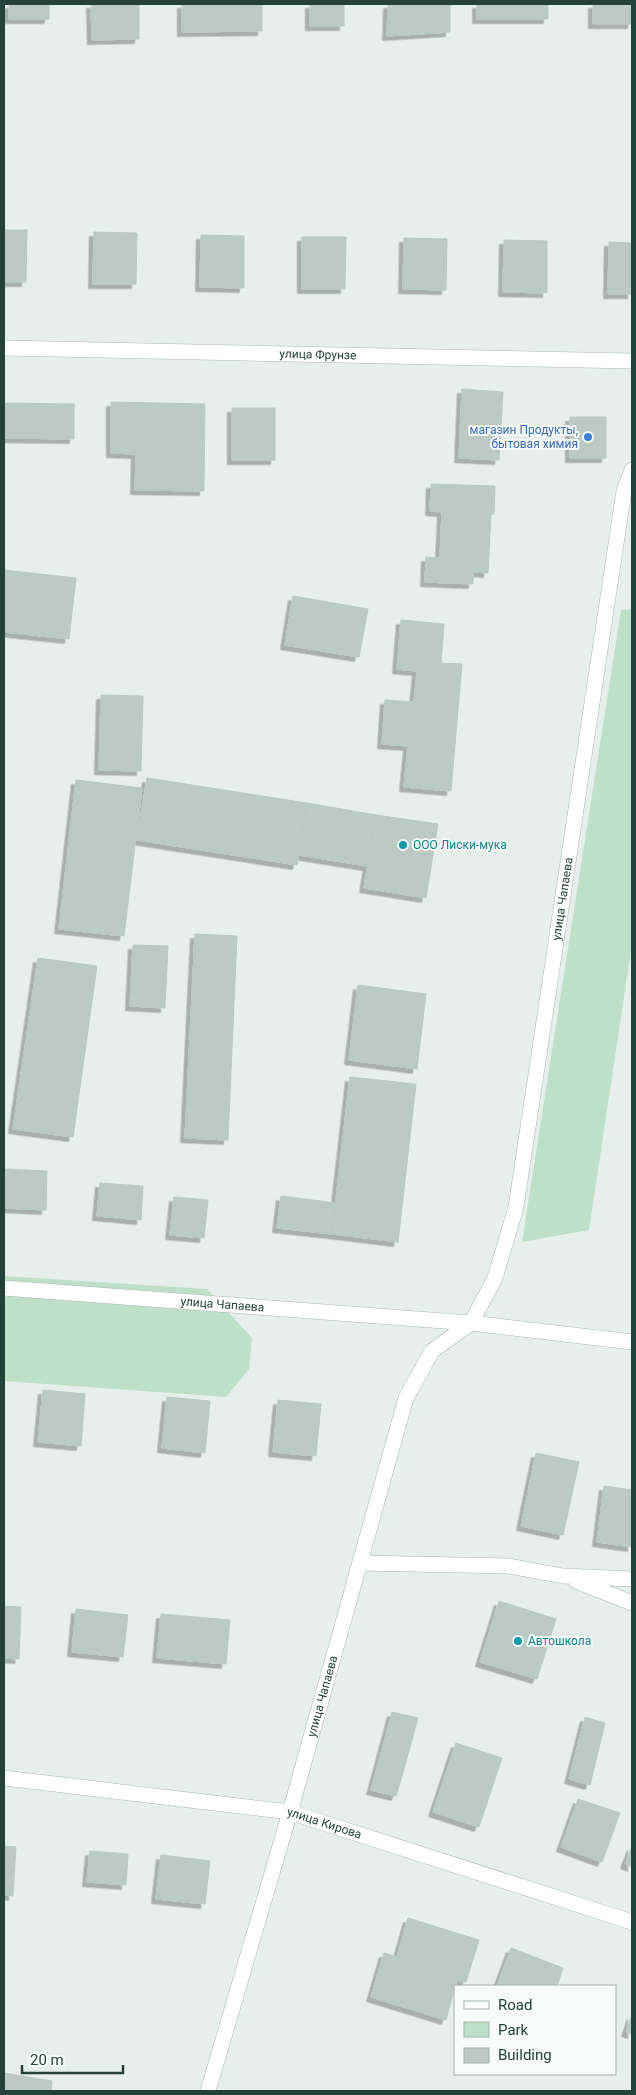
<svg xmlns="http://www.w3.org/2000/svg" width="636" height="2095" viewBox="0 0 636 2095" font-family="Roboto,sans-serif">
  <defs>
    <filter id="shadow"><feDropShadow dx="-4.5" dy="4.5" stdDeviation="0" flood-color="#0004"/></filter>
  </defs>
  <rect width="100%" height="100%" fill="#e6efeb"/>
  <path fill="#bfe0c8" d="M632 609V944L589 1230 522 1242 621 610Z
    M4 1276 207 1289 252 1338 249 1369 226 1397 4 1381Z"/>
  <path fill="#bbcac4" stroke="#b8c9c2" filter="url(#shadow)" d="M9 4H49V19H9Z
    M91 4H139V39L92 40Z
    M182 4H262V31L182 32Z
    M310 4H344V26H310Z
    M388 4H450V32L387 36Z
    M477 4H548V19H477Z
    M593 4H632V24H593Z
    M4 230H27L26 282H4Z
    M94 232 137 233 136 284H93Z
    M201 235 244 236V288L200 287Z
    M302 237H346L345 289H302Z
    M404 238 447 239 446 290 403 289Z
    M504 240 547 241V293L503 292Z
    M609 242 632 243V294H608Z
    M462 389 503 392 499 460 459 458Z
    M111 402 205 404 204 491 135 490 136 454 111 453Z
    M4 403 74 404V439L4 438Z
    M232 408H275V460H232Z
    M570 417H606V458H570Z
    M431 484 495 486 494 514H491L488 573 473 572V584L425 582 426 557 440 558 442 512 430 511Z
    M4 570 76 578 69 639 4 632Z
    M293 596 368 609 359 657 285 645Z
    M401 620 444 624 441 663 462 664 451 791 404 787 408 746 382 744 385 700 414 702 417 671 397 669Z
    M101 695 143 696 141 771 99 770Z
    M147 778 307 803 297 865 137 840Z
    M76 780 142 788 124 936 59 929Z
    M307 803 376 815 367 866 299 855Z
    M376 815 438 824 426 898 364 888Z
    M195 934 237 936 228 1140 185 1138Z
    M133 945 168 946 165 1008 130 1006Z
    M38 958 97 966 73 1137 13 1129Z
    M358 985 426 994 417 1069 349 1060Z
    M350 1077 416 1084 398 1242 332 1234Z
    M4 1169 47 1171 46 1210 4 1208Z
    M100 1183 143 1186 141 1220 97 1216Z
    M281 1196 336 1203 332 1234 277 1228Z
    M174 1197 208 1200 204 1238 170 1235Z
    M43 1390 85 1394 81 1446 38 1442Z
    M167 1397 210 1401 205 1453 162 1448Z
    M278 1400 321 1404 316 1456 273 1452Z
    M536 1453 579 1462 563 1535 521 1526Z
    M604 1486 632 1490V1547L597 1542Z
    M499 1601 556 1619 537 1679 480 1662Z
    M4 1606 21 1607 19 1659 4 1658Z
    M76 1609 128 1615 123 1657 72 1652Z
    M161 1614 230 1620 226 1664 157 1658Z
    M392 1712 418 1718 404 1769 379 1761Z
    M585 1717 605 1723 590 1785 569 1779Z
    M456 1743 502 1758 479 1827 433 1812Z
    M379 1761 404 1769 396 1796 371 1790Z
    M578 1799 620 1813 602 1862 561 1847Z
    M4 1846 16 1847 13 1896 4 1895Z
    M632 1846V1867L625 1864Z
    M90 1851 128 1854 126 1885 87 1882Z
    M161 1855 210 1861 205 1904 156 1899Z
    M408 1918 479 1940 466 1982 458 1980 455 1986 446 2020 371 1997 384 1953 397 1957Z
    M511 1948 563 1968 557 1986H497Z
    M632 2015V2034L626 2032Z
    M4 2073 52 2081 51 2091H4Z"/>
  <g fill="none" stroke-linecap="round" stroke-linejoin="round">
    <g stroke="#a8b8b2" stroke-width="16">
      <path id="lane" d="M360 1563 509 1566 563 1576 632 1579
        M576 1581 632 1603"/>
    </g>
    <g stroke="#a8b8b2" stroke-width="16">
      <g id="street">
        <path id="s1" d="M4 348 632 361"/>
        <path id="s2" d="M4 1288 471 1323 632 1342"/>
        <path id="s3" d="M4 1778 290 1812 632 1922"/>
        <path id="s4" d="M208 2091 290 1812 406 1398 432 1351 471 1323 495 1278 516 1207 624 491 632 470"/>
      </g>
    </g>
    <use href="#lane" stroke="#fff" stroke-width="15"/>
    <use href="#street" stroke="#fff" stroke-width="15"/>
  </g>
  <circle fill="#3f7fe0" stroke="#f7fbf9" stroke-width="2" cx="588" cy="437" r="5"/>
  <g fill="#0f9aa8" stroke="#f7fbf9" stroke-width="2">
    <circle cx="403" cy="845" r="5"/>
    <circle cx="518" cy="1641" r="5"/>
  </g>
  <g text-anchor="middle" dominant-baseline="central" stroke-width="4" stroke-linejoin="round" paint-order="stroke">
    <g font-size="12" fill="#24423a" stroke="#f7fbf9">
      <text stroke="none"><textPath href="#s1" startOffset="314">улица Фрунзе</textPath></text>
      <text stroke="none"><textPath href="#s4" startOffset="1259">улица Чапаева</textPath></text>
      <text stroke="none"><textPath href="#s2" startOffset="219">улица Чапаева</textPath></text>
      <text stroke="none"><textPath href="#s4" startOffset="411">улица Чапаева</textPath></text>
      <text stroke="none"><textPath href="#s3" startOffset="324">улица Кирова</textPath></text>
    </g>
    <g font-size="12" fill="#366cbe" stroke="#f7fbf9" text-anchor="end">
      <text x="578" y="430">магазин Продукты,<tspan x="578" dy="14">бытовая химия</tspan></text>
    </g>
    <g font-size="12" fill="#0d838f" stroke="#f7fbf9" text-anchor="start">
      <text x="413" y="845">ООО Лиски-мука</text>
      <text x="528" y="1641">Автошкола</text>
    </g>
  </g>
  <rect width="636" height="2095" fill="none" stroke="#24423a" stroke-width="10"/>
  <rect x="454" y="1985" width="162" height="90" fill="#f7fbf9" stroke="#a3b1ad"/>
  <rect x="464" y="2001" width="25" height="8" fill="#ffffff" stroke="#a3b1ad"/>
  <text x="498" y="2010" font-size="15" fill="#24423a">Road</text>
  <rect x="464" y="2022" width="25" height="15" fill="#bfe0c8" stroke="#a3b1ad"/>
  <text x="498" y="2035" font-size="15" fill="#24423a">Park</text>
  <rect x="464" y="2048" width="25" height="15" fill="#bbcac4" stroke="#a3b1ad"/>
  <text x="498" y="2060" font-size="15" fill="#24423a">Building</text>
  <path d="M22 2065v8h101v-8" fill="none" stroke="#24423a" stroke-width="2.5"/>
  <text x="30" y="2065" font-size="15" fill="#24423a" stroke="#f7fbf9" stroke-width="4" paint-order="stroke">20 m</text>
</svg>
